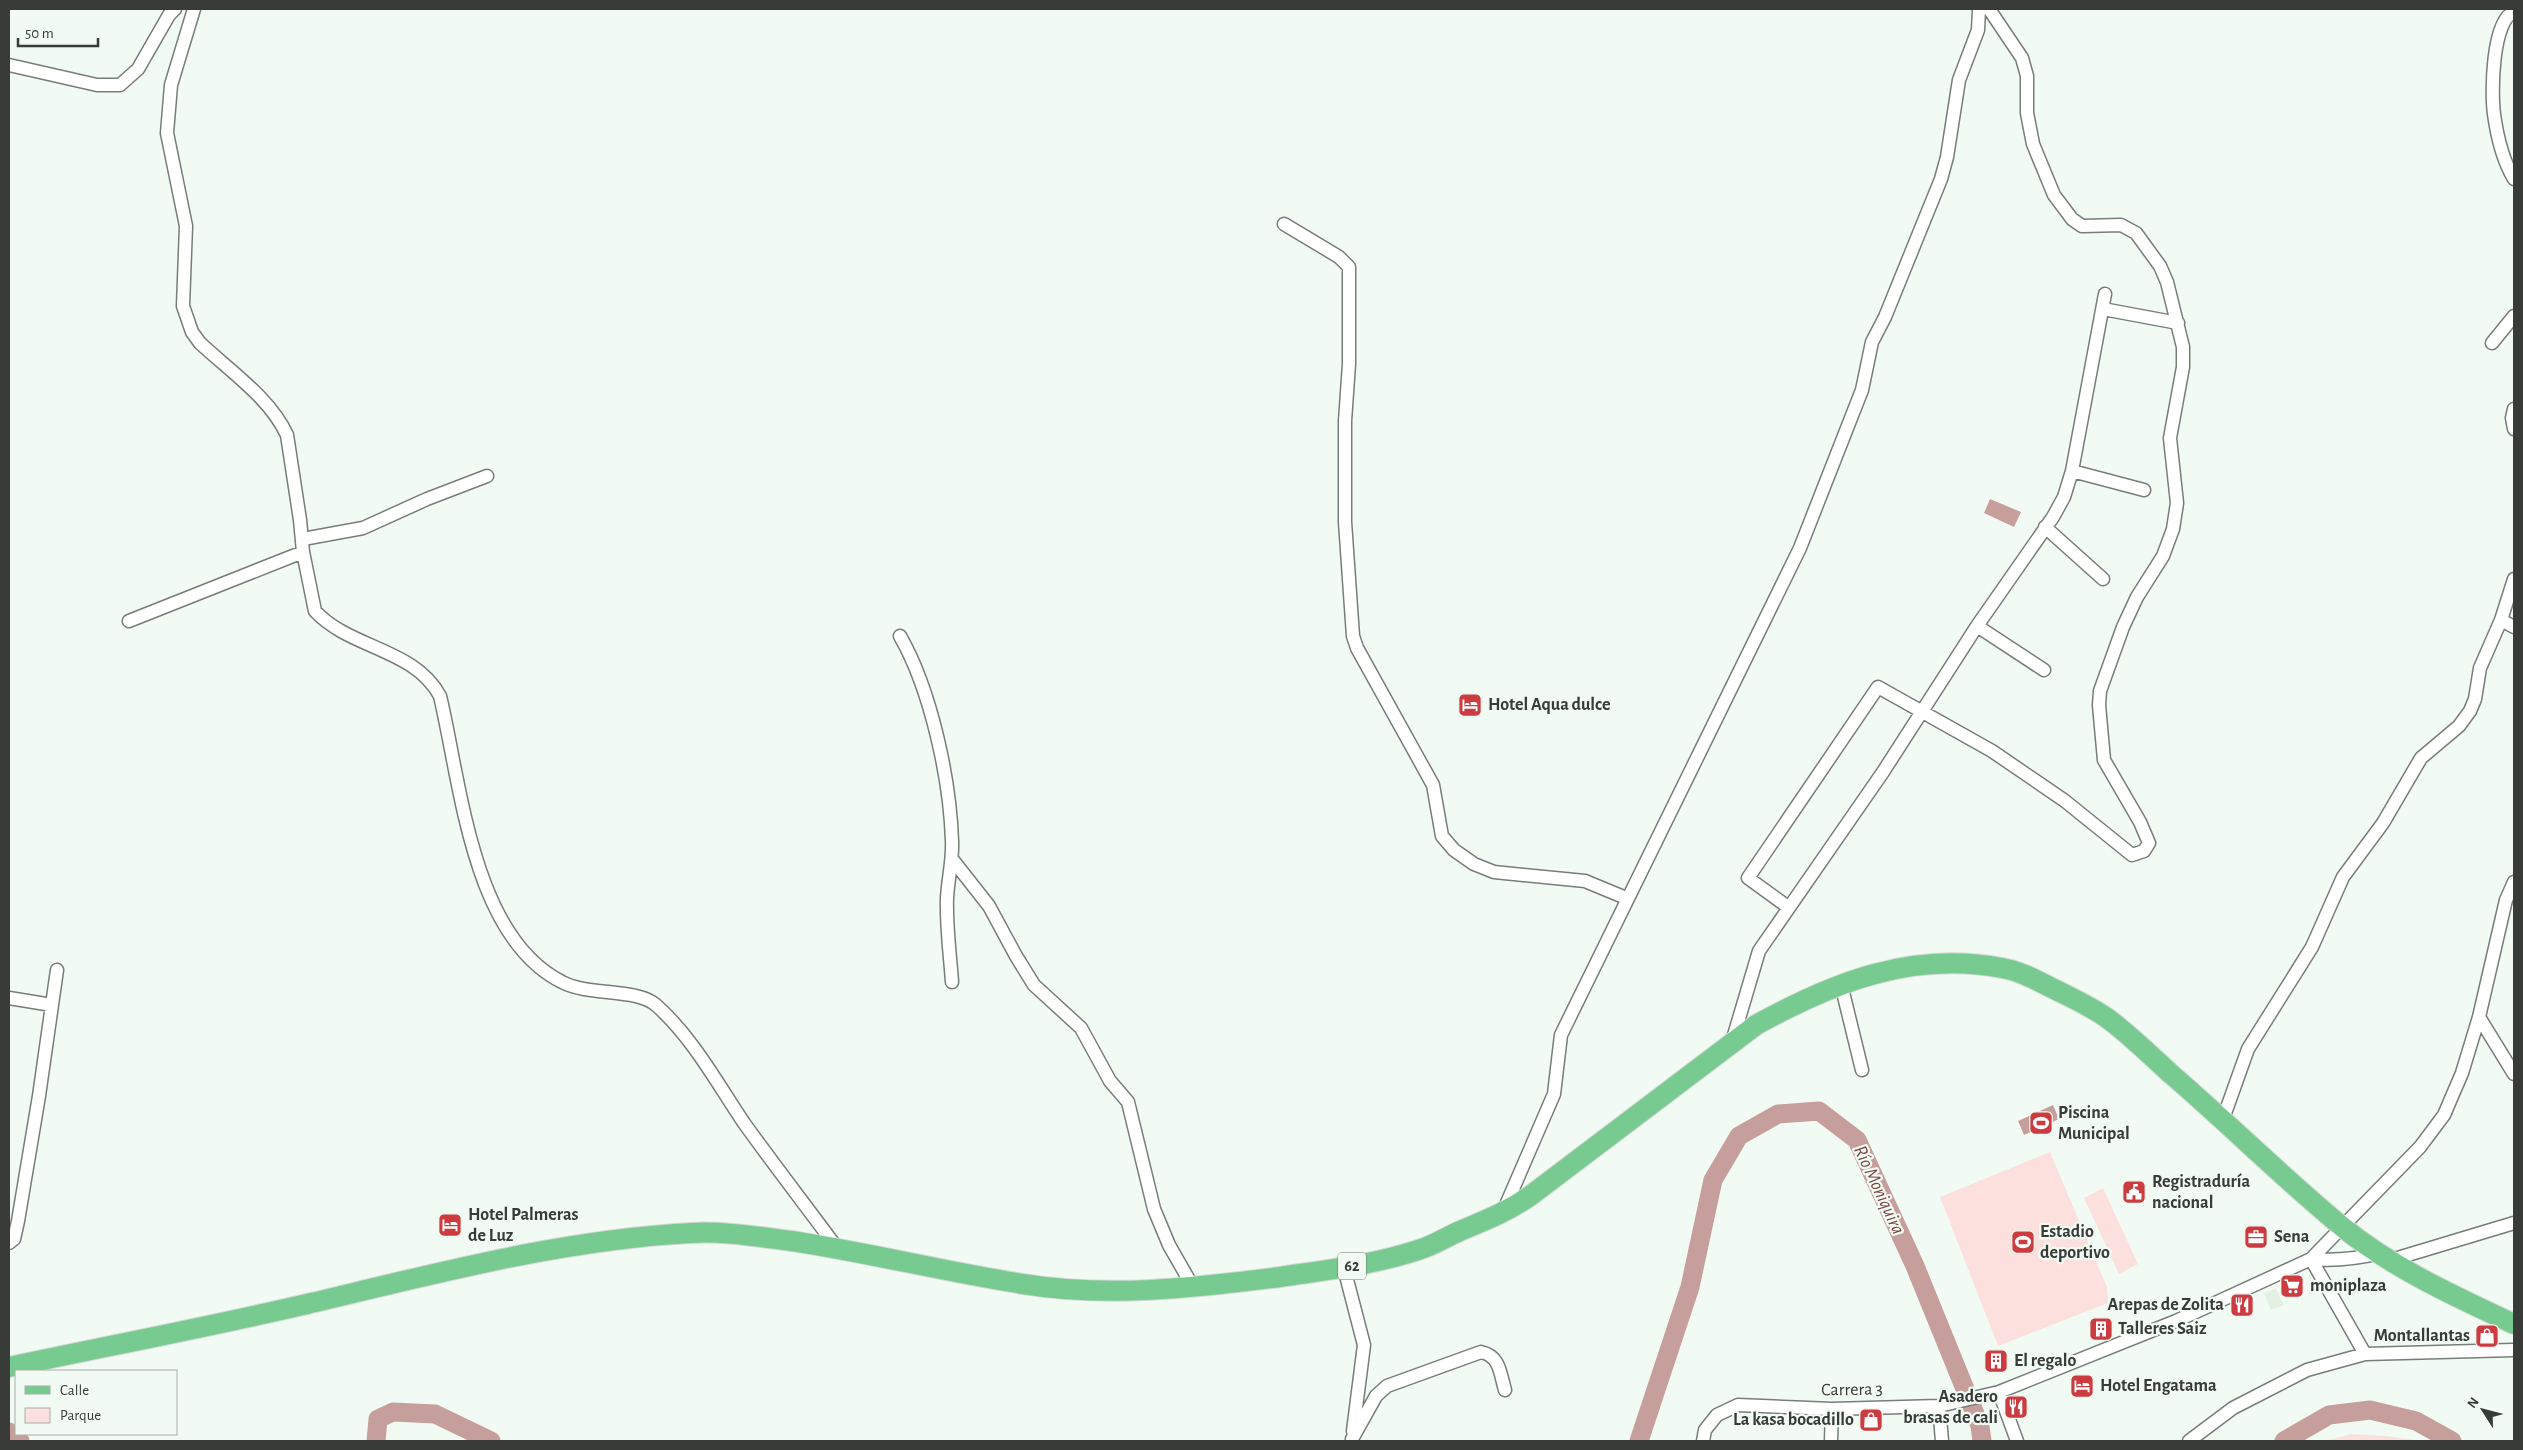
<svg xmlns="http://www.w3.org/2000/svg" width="2523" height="1450" viewBox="0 0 2523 1450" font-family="'Alegreya Sans',sans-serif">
  <rect width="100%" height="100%" fill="#f2fbf3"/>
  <path fill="#e3f1e4" d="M2276 1288 2284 1305 2271 1310 2264 1293Z"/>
  <path fill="#fce0de" d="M2050 1152 2107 1287 2108 1303 1998 1346 1940 1197Z
    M2103 1188 2138 1264 2119 1274 2084 1198Z
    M2351 1434 2386 1436 2422 1441H2326Z"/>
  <path fill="#c69f9c" d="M1990 499 2021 512 2014 527 1984 513Z
    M2053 1105 2059 1119 2024 1135 2018 1121Z"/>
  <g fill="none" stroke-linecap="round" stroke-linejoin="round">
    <path stroke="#c69f9c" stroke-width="19" d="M9 1432 20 1441
      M376 1441 378 1419 393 1412 435 1414 491 1441
      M1639 1441 1690 1287 1713 1180 1739 1136 1778 1114 1819 1111 1857 1140 1915 1266 1980 1426 1982 1441
      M2284 1441 2329 1415 2370 1410 2416 1421 2452 1441"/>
    <g stroke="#767e77" stroke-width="15">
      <path id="minor" d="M194 9 171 85 167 133 186 226 183 306 192 332 200 343C230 371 270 398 287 435L300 520 303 552 315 611C350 649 414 648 440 696 461 784 472 937 562 982 588 996 637 988 656 1005 693 1038 717 1083 744 1123 774 1165 806 1206 837 1248
        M2514 12C2492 20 2491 93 2494 114 2497 136 2502 159 2514 179
        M9 65 97 85H120L138 69 169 15 175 9
        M1284 224 1339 257 1349 267V364L1345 421V522L1353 636 1357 648 1433 785 1442 836 1454 850 1474 864 1494 872 1585 881 1626 898
        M2103 309 2178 323
        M2492 343 2514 316
        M2514 409 2512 418 2514 429
        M2072 471 2144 490
        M2045 527 2103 579
        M303 539 363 528 427 499 487 476
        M2501 620 2514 627
        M129 621 303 552
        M1977 626 2044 670
        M900 636C931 690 950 779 952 841 953 860 948 879 947 898 946 926 950 954 952 982
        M952 859 989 906 1016 956 1034 985 1081 1028 1110 1081 1128 1102 1154 1209 1169 1245 1193 1287
        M1788 907 1748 878 1878 687 1992 751 2065 801 2132 855 2144 851 2149 843 2140 822 2104 760 2099 705 2100 691 2123 627 2137 597 2163 556 2173 529 2177 503 2170 438 2183 367V347L2167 282 2160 266 2136 233 2121 225 2082 226 2072 219 2054 195 2033 144 2027 113V76L2022 58 1989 9
        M1841 984 1862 1070
        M9 998 52 1005
        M2479 1017 2514 1074
        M1732 1042 1759 951 1883 772 1977 626 2053 517 2064 497 2072 471 2105 294
        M2223 1119 2248 1049 2312 947 2343 877 2383 823 2421 758 2459 726 2470 711 2475 699 2480 668 2501 620 2514 579
        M1503 1212 1554 1094 1561 1035 1800 548 1862 390 1872 342 1885 317 1941 179 1947 157 1959 80 1978 30 1979 9
        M9 1243 14 1239 18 1221 39 1096 57 970
        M2311 1259 2365 1354
        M2311 1259C2335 1261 2356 1259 2380 1253
        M2391 1260 2514 1223
        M1344 1268 1364 1345 1353 1431
        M1999 1392 2017 1441
        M1939 1406 1942 1441
        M1352 1439 1376 1396 1387 1386 1481 1352C1500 1356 1500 1373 1505 1390
        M1703 1441 1705 1430 1717 1415 1738 1405 1832 1409 1939 1406 1999 1392 2176 1321 2311 1259 2420 1147 2444 1115 2462 1073 2479 1017 2506 900 2514 882
        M1831 1441 1832 1409
        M2189 1441 2233 1408 2307 1370 2365 1354 2514 1350"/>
    </g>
    <g stroke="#d7d8d7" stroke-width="22">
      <path id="primary" d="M9 1367C108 1346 208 1327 307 1304 434 1274 560 1240 691 1233 724 1231 759 1237 792 1241 870 1253 946 1272 1023 1284 1108 1298 1194 1288 1280 1277 1326 1270 1373 1265 1418 1250 1433 1246 1446 1237 1460 1231 1486 1220 1507 1212 1530 1196L1756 1025C1834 982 1912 951 2002 968 2020 971 2036 980 2052 988 2070 997 2090 1006 2107 1018 2129 1034 2150 1055 2171 1074 2228 1123 2282 1177 2340 1225 2392 1268 2454 1296 2514 1324"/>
    </g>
    <use href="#minor" stroke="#fff" stroke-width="12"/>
    <use href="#primary" stroke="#77cb91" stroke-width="20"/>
  </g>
  <defs>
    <g id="hotel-square" transform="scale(1.25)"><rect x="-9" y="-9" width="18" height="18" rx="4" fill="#cb3b40" stroke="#f2fbf3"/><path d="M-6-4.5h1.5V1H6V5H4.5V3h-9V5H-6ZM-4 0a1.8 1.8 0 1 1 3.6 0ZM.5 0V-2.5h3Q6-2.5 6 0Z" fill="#fff"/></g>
    <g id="stadium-square" transform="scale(1.25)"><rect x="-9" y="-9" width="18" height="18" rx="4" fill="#cb3b40" stroke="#f2fbf3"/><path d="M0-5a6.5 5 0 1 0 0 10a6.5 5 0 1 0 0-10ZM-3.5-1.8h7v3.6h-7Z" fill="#fff"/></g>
    <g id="civic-square" transform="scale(1.25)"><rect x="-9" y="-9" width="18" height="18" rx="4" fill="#cb3b40" stroke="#f2fbf3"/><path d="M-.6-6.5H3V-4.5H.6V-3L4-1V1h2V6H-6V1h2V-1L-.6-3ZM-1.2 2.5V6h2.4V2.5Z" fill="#fff"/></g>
    <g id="office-square" transform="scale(1.25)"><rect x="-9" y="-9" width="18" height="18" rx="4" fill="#cb3b40" stroke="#f2fbf3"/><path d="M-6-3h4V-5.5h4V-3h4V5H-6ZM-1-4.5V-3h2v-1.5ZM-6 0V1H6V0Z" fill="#fff"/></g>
    <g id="supermarket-square" transform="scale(1.25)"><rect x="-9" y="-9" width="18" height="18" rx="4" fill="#cb3b40" stroke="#f2fbf3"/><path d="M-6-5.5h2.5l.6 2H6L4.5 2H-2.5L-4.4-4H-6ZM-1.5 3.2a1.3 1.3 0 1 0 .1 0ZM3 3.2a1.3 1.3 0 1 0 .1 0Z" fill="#fff"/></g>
    <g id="restaurant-square" transform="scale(1.25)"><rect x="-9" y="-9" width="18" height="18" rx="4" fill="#cb3b40" stroke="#f2fbf3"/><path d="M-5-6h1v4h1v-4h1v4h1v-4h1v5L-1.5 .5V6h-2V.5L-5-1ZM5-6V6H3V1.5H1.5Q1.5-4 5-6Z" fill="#fff"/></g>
    <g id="building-square" transform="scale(1.25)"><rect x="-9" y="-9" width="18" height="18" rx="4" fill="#cb3b40" stroke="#f2fbf3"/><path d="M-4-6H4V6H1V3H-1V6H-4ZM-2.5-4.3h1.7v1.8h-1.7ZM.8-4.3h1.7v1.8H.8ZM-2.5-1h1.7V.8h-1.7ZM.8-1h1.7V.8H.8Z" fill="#fff"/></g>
    <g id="shop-square" transform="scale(1.25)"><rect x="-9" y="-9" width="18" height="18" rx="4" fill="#cb3b40" stroke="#f2fbf3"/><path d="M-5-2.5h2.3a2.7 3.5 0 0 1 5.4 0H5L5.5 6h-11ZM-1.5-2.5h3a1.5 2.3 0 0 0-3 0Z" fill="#fff"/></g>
  </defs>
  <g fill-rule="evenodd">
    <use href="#hotel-square" x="1470" y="705"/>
    <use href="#stadium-square" x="2041" y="1123"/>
    <use href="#civic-square" x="2134" y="1192"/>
    <use href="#hotel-square" x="450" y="1225"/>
    <use href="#office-square" x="2256" y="1237"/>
    <use href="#stadium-square" x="2023" y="1242"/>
    <use href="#supermarket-square" x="2292" y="1286"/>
    <use href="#restaurant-square" x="2242" y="1305"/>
    <use href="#building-square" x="2101" y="1329"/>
    <use href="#shop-square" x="2487" y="1336"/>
    <use href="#building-square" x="1996" y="1361"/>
    <use href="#hotel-square" x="2082" y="1386"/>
    <use href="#restaurant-square" x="2016" y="1407"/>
    <use href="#shop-square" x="1871" y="1420"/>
  </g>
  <g text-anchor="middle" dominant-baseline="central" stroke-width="4.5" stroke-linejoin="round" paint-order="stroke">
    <rect fill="#f2fbf3" stroke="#707570" stroke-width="1" x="1338" y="1252.5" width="28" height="27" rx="4"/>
    <g font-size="16" font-weight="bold" fill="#383b38">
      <text x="1352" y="1266">62</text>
    </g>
    <g font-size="18" font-weight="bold" fill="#383b38" stroke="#f2fbf3" text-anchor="start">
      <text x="1488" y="705">Hotel Aqua dulce</text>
      <text x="2058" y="1113">Piscina<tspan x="2058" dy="21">Municipal</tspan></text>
      <text x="2152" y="1182">Registraduría<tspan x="2152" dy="21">nacional</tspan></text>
      <text x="468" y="1215">Hotel Palmeras<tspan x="468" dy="21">de Luz</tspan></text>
      <text x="2040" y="1232">Estadio<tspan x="2040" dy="21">deportivo</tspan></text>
      <text x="2274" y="1237">Sena</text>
      <text x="2310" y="1286">moniplaza</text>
      <text x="2224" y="1305" text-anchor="end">Arepas de Zolita</text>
      <text x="2118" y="1329">Talleres Saiz</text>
      <text x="2470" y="1336" text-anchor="end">Montallantas</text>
      <text x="2014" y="1361">El regalo</text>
      <text x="2100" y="1386">Hotel Engatama</text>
      <text x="1998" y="1397" text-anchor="end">Asadero<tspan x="1998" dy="21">brasas de cali</tspan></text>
      <text x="1854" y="1420" text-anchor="end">La kasa bocadillo</text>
    </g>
    <g font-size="18" fill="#383b38" stroke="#f2fbf3">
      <text transform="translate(1852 1390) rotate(-1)">Carrera 3</text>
    </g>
    <g font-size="19" font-style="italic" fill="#7b4441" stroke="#f2fbf3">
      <text transform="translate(1879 1190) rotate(65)">Río Moniquira</text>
    </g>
  </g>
  <rect width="2523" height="1450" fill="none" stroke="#383b38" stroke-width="20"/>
  <rect x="15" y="1370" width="162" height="65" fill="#f2fbf3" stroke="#a8aea8"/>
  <rect x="25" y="1386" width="25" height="8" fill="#77cb91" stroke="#a8aea8"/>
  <text x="60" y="1395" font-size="15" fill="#383b38">Calle</text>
  <rect x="25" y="1408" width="25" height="15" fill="#fce0de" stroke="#a8aea8"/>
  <text x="60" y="1420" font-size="15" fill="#383b38">Parque</text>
  <g transform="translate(2483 1410) rotate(306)" stroke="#f2fbf3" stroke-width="4" paint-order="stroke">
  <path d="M0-4L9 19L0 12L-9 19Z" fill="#383b38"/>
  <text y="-8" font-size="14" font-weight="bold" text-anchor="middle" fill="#383b38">N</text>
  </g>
  <path d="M18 38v8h80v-8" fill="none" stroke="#383b38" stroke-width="2.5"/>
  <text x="25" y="38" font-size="15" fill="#383b38" stroke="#f2fbf3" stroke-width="4" paint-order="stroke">50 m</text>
</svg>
